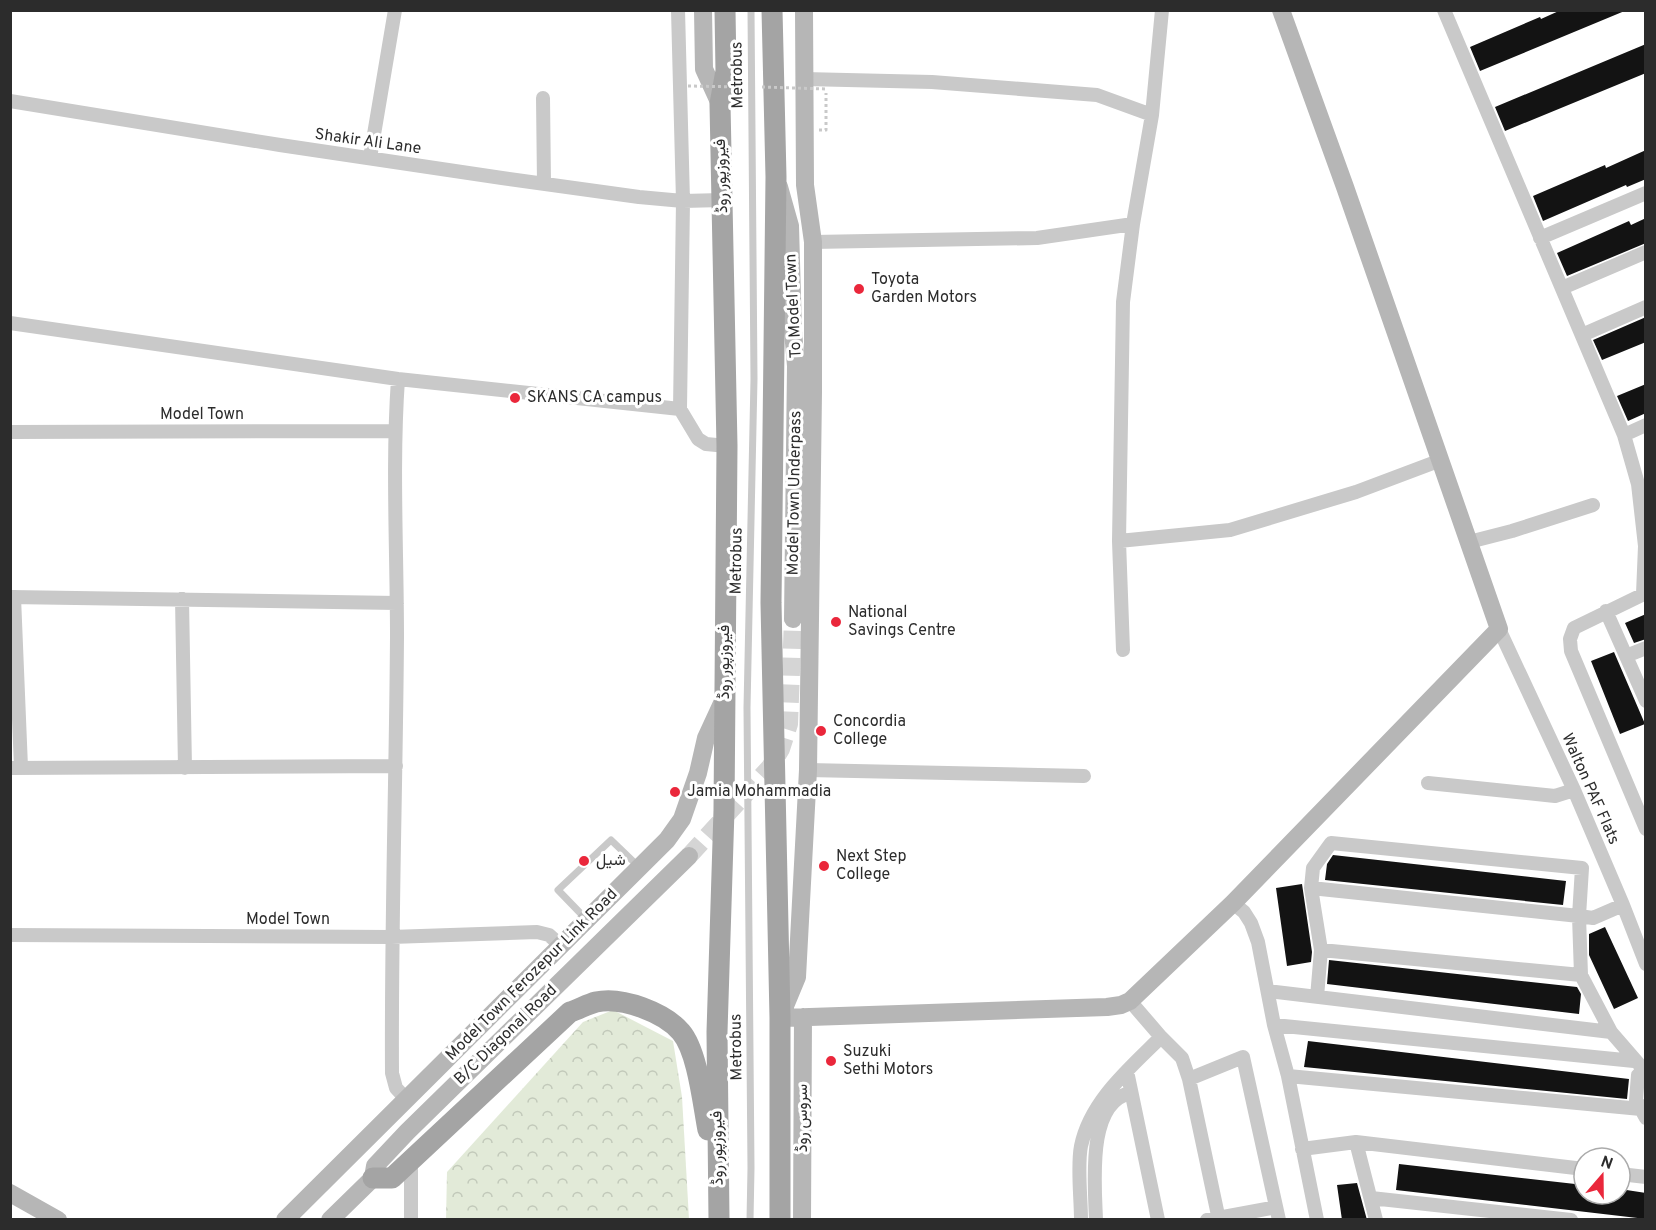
<svg xmlns="http://www.w3.org/2000/svg" width="1656" height="1230" viewBox="0 0 1656 1230" font-family="Overpass,Vazirmatn,sans-serif">
  <defs>
    <pattern id="park-crowns" width="20" height="18" patternUnits="userSpaceOnUse" patternTransform="scale(1.5)"><rect width="20" height="18" fill="#e2ead8"/><path d="M2 6a3 3 0 1 1 6 0M12 15a3 3 0 1 1 6 0" fill="none" stroke="#c2c9ba"/></pattern>
  </defs>
  <rect width="100%" height="100%" fill="#fff"/>
  <path fill="url(#park-crowns)" d="M613 1010 673 1041 682 1097 689 1219 446 1220 447 1172 583 1022Z"/>
  <path fill="#131313" d="M1561 10H1627L1480 71 1470 47 1540 17 1541 19Z
    M1646 44V73L1505 131 1495 107Z
    M1646 150V179L1627 187 1626 185 1543 221 1533 196 1605 165 1606 168Z
    M1646 218V243L1567 276 1557 253 1629 221 1631 225Z
    M1646 317V342L1602 360 1593 340Z
    M1646 384V413L1628 421 1617 396Z
    M1646 614V639L1634 643 1625 623Z
    M1614 652 1645 724 1620 734 1591 661Z
    M1333 855 1566 881 1563 905 1325 880 1327 864Z
    M1302 884 1312 952 1311 962 1287 966 1276 888Z
    M1605 927 1638 998 1614 1009 1589 955V934Z
    M1329 960 1577 987 1581 994 1579 1014 1327 984Z
    M1308 1041 1629 1079 1627 1099 1304 1067Z
    M1399 1164 1584 1185V1194H1620V1189L1646 1193V1219L1396 1190Z
    M1357 1183 1367 1220H1342L1337 1185Z"/>
  <g fill="none" stroke-linecap="round" stroke-linejoin="round">
    <path stroke="#d5d5d5" stroke-width="18" stroke-dasharray="18 9" stroke-linecap="butt" d="M689 856 770 767 781 749 789 724 793 619"/>
    <path stroke="#c9c9c9" stroke-width="3" stroke-dasharray="3 3" stroke-linecap="butt" d="M819 130H826V93"/>
    <path stroke="#c9c9c9" stroke-width="7" d="M586 919 558 890 611 840 638 866"/>
    <path stroke="#c9c9c9" stroke-width="14" d="M678 10 683 201 680 409 698 439 706 444 727 446
      M1444 10 1624 435 1638 484 1645 546 1643 594
      M804 79 932 82 1097 95 1152 115
      M543 98 544 184
      M10 101 280 145 502 178 639 197 683 201 722 200
      M370 158 395 10
      M1540 238 1646 193
      M813 242 1037 238 1133 224
      M1562 288 1646 252
      M10 323 398 379 680 409
      M1582 335 1646 307
      M398 379C392 465 397 551 397 637 396 783 391 928 392 1073L396 1088 407 1100
      M10 432 394 431
      M1624 435 1646 425
      M1119 541 1230 530 1356 492 1441 460
      M1469 542 1512 531 1593 505
      M1646 593 1574 628 1570 639 1571 651 1646 829
      M10 597 397 603
      M14 597 21 767
      M182 599 185 768
      M1606 611 1646 701
      M1499 629 1574 790 1623 905 1646 964
      M1123 650 1119 541 1123 302 1133 224 1152 115 1162 10
      M1626 656 1646 648
      M10 768 396 766
      M808 770 1084 776
      M1428 783 1555 796 1574 790
      M1311 888 1579 916 1582 868 1331 843 1313 868 1311 888 1321 950 1317 997
      M1233 903 1244 912 1251 923 1258 942 1274 1025 1288 1076 1317 1220
      M10 935 391 937 537 932 549 935 560 945
      M1321 950 1581 975
      M1268 991 1611 1032 1644 1070
      M1274 1025 1634 1061
      M1611 1032 1581 975 1579 916 1593 918 1623 905
      M1161 1037 1182 1058 1189 1079 1219 1220
      M1646 1069 1638 1075 1636 1100 1646 1118
      M1124 1074 1128 1076 1158 1220
      M1288 1076 1641 1109
      M1189 1079 1243 1057 1279 1220
      M1356 1142 1376 1220
      M1302 1149 1356 1142 1584 1169
      M1620 1174 1646 1177
      M1371 1198 1571 1220
      M411 1220V1160
      M1081 1220C1081 1198 1077 1166 1081 1146 1090 1101 1130 1068 1161 1037L1130 1001
      M1096 1220C1095 1186 1086 1101 1131 1093
      M1207 1220 1276 1207"/>
    <path stroke="#b6b6b6" stroke-width="18" d="M703 10 704 69 720 104
      M804 10 805 185 813 242V392L808 770 797 977 780 1018 1107 1007 1121 1005 1130 1001 1233 903 1499 629 1345 187 1281 10
      M779 187 790 226 793 331 796 366 793 619
      M10 1193 58 1220
      M285 1220 667 840 682 819 698 773 706 738 724 699
      M330 1220 373 1178 375 1166 407 1132 689 856
      M802 1220 803 1017"/>
    <path stroke="#a4a4a4" stroke-width="21" d="M772 10 776 177 771 603 780 1018V1220
      M373 1178H392L570 1012C579 1009 588 1004 596 1002 622 996 665 1013 681 1032 698 1052 703 1105 708 1130
      M719 1220 717 1032 724 810 727 446 720 104 726 71 725 10"/>
    <path stroke="#c9c9c9" stroke-width="3" stroke-dasharray="3 3" stroke-linecap="butt" d="M688 86 743 87
      M762 87 826 89"/>
    <path stroke="#c9c9c9" stroke-width="7" d="M750 1220 751 1168 747 708 754 379 751 10"/>
  </g>
  <g fill="#ea273b" stroke="#fff" stroke-width="2">
    <circle cx="859" cy="289" r="6"/>
    <circle cx="515" cy="398" r="6"/>
    <circle cx="836" cy="622" r="6"/>
    <circle cx="821" cy="731" r="6"/>
    <circle cx="675" cy="792" r="6"/>
    <circle cx="584" cy="861" r="6"/>
    <circle cx="824" cy="866" r="6"/>
    <circle cx="831" cy="1061" r="6"/>
  </g>
  <g text-anchor="middle" dominant-baseline="central" stroke-width="6" stroke-linejoin="round" paint-order="stroke">
    <g font-size="16" fill="#2c2c2c" stroke="#fff">
      <text transform="translate(738 75) rotate(-91)">Metrobus</text>
      <text transform="translate(368 142) rotate(8)">Shakir Ali Lane</text>
      <text transform="translate(722 176) rotate(-92)">فیروزپور روڈ</text>
      <text transform="translate(794 306) rotate(-93)">To Model Town</text>
      <text x="202" y="415">Model Town</text>
      <text transform="translate(795 493) rotate(-89)">Model Town Underpass</text>
      <text transform="translate(737 561) rotate(-89)">Metrobus</text>
      <text transform="translate(725 662) rotate(-90)">فیروزپور روڈ</text>
      <text transform="translate(1590 789) rotate(66)">Walton PAF Flats</text>
      <text x="288" y="920">Model Town</text>
      <text transform="translate(532 975) rotate(-45)">Model Town Ferozepur Link Road</text>
      <text transform="translate(506 1035) rotate(-44)">B/C Diagonal Road</text>
      <text transform="translate(737 1047) rotate(-91)">Metrobus</text>
      <text transform="translate(803 1118) rotate(-90)">سروس روڈ</text>
      <text transform="translate(718 1148) rotate(-91)">فیروزپور روڈ</text>
    </g>
    <g font-size="16" fill="#2c2c2c" stroke="#fff" text-anchor="start">
      <text x="871" y="280">Toyota<tspan x="871" dy="18">Garden Motors</tspan></text>
      <text x="527" y="398">SKANS CA campus</text>
      <text x="848" y="613">National<tspan x="848" dy="18">Savings Centre</tspan></text>
      <text x="833" y="722">Concordia<tspan x="833" dy="18">College</tspan></text>
      <text x="687" y="792">Jamia Mohammadia</text>
      <text x="836" y="857">Next Step<tspan x="836" dy="18">College</tspan></text>
      <text x="596" y="861">شیل</text>
      <text x="843" y="1052">Suzuki<tspan x="843" dy="18">Sethi Motors</tspan></text>
    </g>
  </g>
  <rect width="1656" height="1230" fill="none" stroke="#2c2c2c" stroke-width="24"/>
  <g transform="translate(1602 1176) rotate(20)"><circle r="28" fill="#ffffff" stroke="#ababab" stroke-width="1.5"/>
  <path d="M0-4.5L10 22L0 15L-10 22Z" fill="#ea273b"/>
  <text y="-9" font-size="16" font-weight="bold" text-anchor="middle" fill="#2c2c2c">N</text>
  </g>
</svg>
